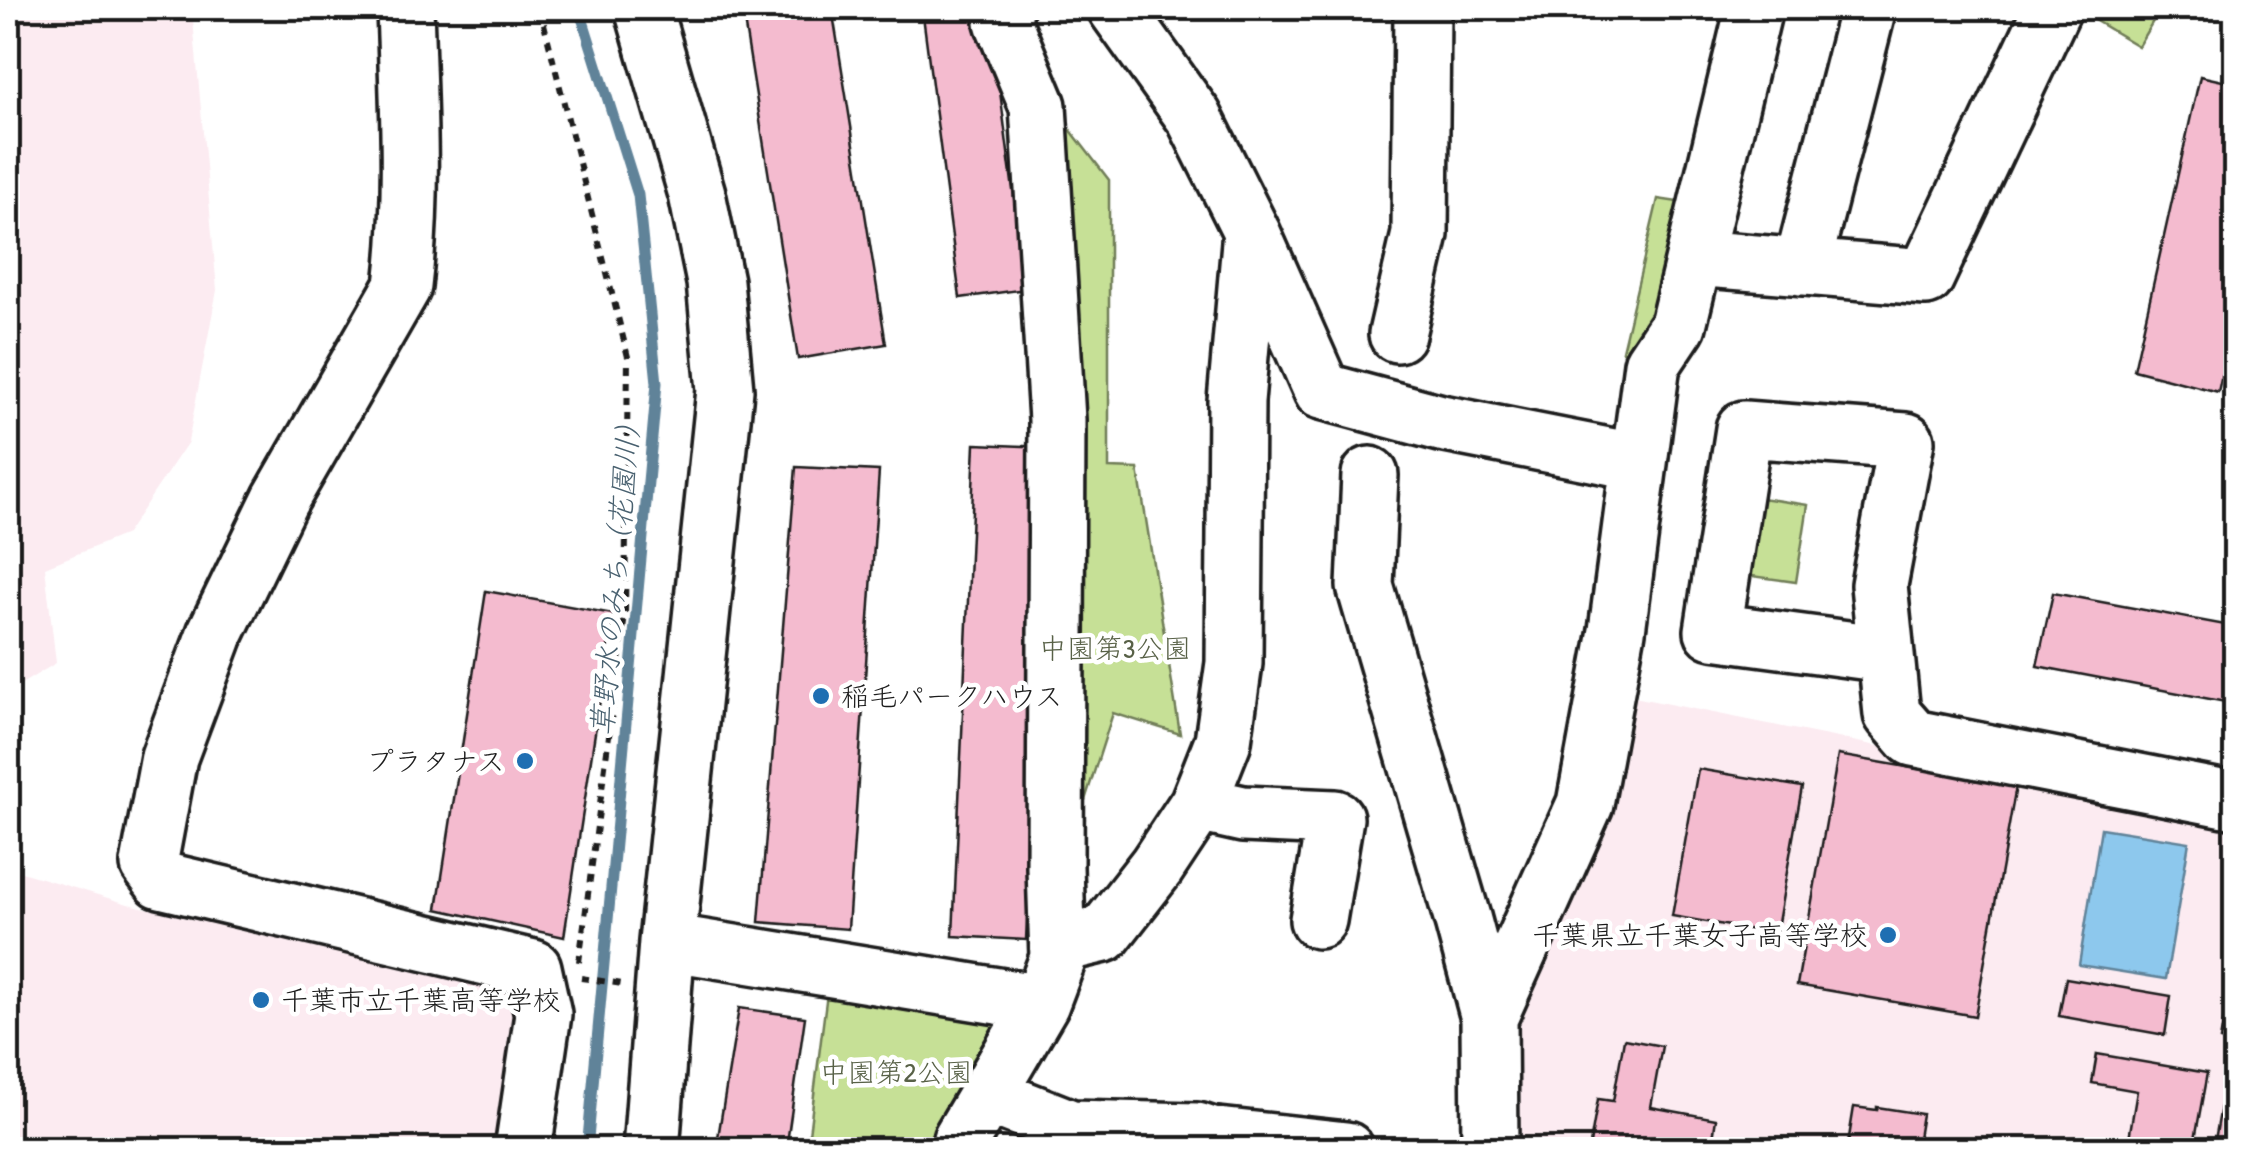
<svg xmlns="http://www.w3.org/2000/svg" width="2243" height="1157" viewBox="0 0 2243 1157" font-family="'Patrick Hand','Klee One',sans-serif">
  <rect width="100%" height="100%" fill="#fff"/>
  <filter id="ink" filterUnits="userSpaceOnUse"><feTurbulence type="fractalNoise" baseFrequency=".01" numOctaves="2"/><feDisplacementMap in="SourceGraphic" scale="20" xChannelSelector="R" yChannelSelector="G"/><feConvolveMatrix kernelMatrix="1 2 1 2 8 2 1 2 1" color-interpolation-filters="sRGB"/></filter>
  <g filter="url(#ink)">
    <path fill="#fcebf1" d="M8 8H192L217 290 188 442 126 534 45 567 56 663 8 692Z
      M1619 694 2235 818V1149H1508L1497 1053Z
      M8 868 128 904 505 988 523 1012 503 1149H8Z"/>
    <path fill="#c6e096" stroke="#717e59" stroke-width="2.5" d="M2074 8H2161L2138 46Z
      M1053 107 1109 180V468L1138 469 1180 734 1113 713 1069 850Z
      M1658 199 1697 205 1649 354 1622 351Z
      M1741 495 1808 505 1796 582 1730 573Z
      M828 985 1000 1009 1008 1031 948 1149 807 1150Z"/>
    <path fill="#8dc8ed" stroke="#608399" stroke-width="2.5" d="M2101 828 2189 842 2166 979 2079 965Z"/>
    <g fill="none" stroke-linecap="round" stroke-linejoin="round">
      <path stroke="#608399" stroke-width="11" d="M579 8 638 195 657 383 587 1150"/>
    </g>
    <path fill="#f4bbcf" stroke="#1c1c1c" stroke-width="2.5" d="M742 8H832L886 344 798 359Z
      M922 8H989L1026 289 960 298Z
      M2200 76 2236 84V309L2218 392 2134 370Z
      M975 444 1048 447 1026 940 953 936Z
      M796 467 879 471 848 929 759 922Z
      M486 591 613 614 564 937 437 909Z
      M2053 593 2236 627V704L2037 666Z
      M1838 755 2016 786 1975 1016 1797 985Z
      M1698 769 1802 787 1776 934 1672 916Z
      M2236 952V1043L2220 1040Z
      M2066 978 2171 996 2165 1035 2059 1016Z
      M739 1008 805 1017 786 1150H716Z
      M1624 1039 1662 1046 1651 1107 1716 1119 1711 1150H1589L1598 1099 1613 1101Z
      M2097 1054 2207 1073 2193 1150H2127L2137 1091 2092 1083Z
      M2227 1073 2236 1074V1144L2215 1140Z
      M1854 1107 1877 1110V1107L1922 1114 1916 1150H1847Z"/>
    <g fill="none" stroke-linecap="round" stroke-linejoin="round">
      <g stroke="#1c1c1c" stroke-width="62">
        <path id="minor" d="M405 8C408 100 414 195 403 286L280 500 215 634 169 757 149 864 161 880 533 968 543 1014 523 1150
          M643 8 697 194 715 282 725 390 667 942 651 1150
          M1005 8 1003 22 1038 106 1057 420 1055 867 1058 958 1041 1003 987 1095 1071 1128 1197 1131 1209 1135 1346 1150
          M1252 233 1322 391 1441 423 1638 462
          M1694 258 1926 277 2053 8
          M1802 267 1868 8
          M1397 334 1420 234 1422 8
          M1370 475 1365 586 1463 921 1489 1018 1490 1150
          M1885 654 1713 631 1744 429 1906 441 1879 585 1892 714 1913 738 2236 801
          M1198 804 1243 814 1335 818 1318 920
          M667 942 1041 1003
          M1058 945 1104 934 1157 866 1198 804 1223 741 1234 663 1236 401 1251 231 1194 117 1116 8
          M1489 1018 1585 804 1617 631 1652 364 1678 325 1754 8
          M959 1150 961 1139 987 1095"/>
      </g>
      <path stroke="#1c1c1c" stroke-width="6" stroke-dasharray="8 8" stroke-linecap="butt" d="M540 8 628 357 625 615 579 962
        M581 978 623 984"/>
      <use href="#minor" stroke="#fff" stroke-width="55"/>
    </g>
  </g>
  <g fill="#1f6fb2" stroke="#fff" stroke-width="4">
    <circle cx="821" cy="696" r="10"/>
    <circle cx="525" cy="761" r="10"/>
    <circle cx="1888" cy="935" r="10"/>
    <circle cx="261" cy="1000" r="10"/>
  </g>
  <g text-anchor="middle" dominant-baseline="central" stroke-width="9" stroke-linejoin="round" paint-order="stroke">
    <g font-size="28" fill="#586147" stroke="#fff">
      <text x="1115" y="648">中園第3公園</text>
      <text x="896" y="1072">中園第2公園</text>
    </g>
    <g font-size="28" fill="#1c1c1c" stroke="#fff" text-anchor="start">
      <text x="841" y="696">稲毛パークハウス</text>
      <text x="505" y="761" text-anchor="end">プラタナス</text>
      <text x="1868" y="935" text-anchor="end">千葉県立千葉女子高等学校</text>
      <text x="281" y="1000">千葉市立千葉高等学校</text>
    </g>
    <g font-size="30" font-style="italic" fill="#496170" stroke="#fff">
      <text transform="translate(615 572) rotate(-85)">草野水のみち（花園川）</text>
    </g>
  </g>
  <rect width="2243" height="1157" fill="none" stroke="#fff" stroke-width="40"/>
  <rect x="20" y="20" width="2203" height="1117" fill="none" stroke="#1c1c1c" stroke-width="4" filter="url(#ink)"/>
</svg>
